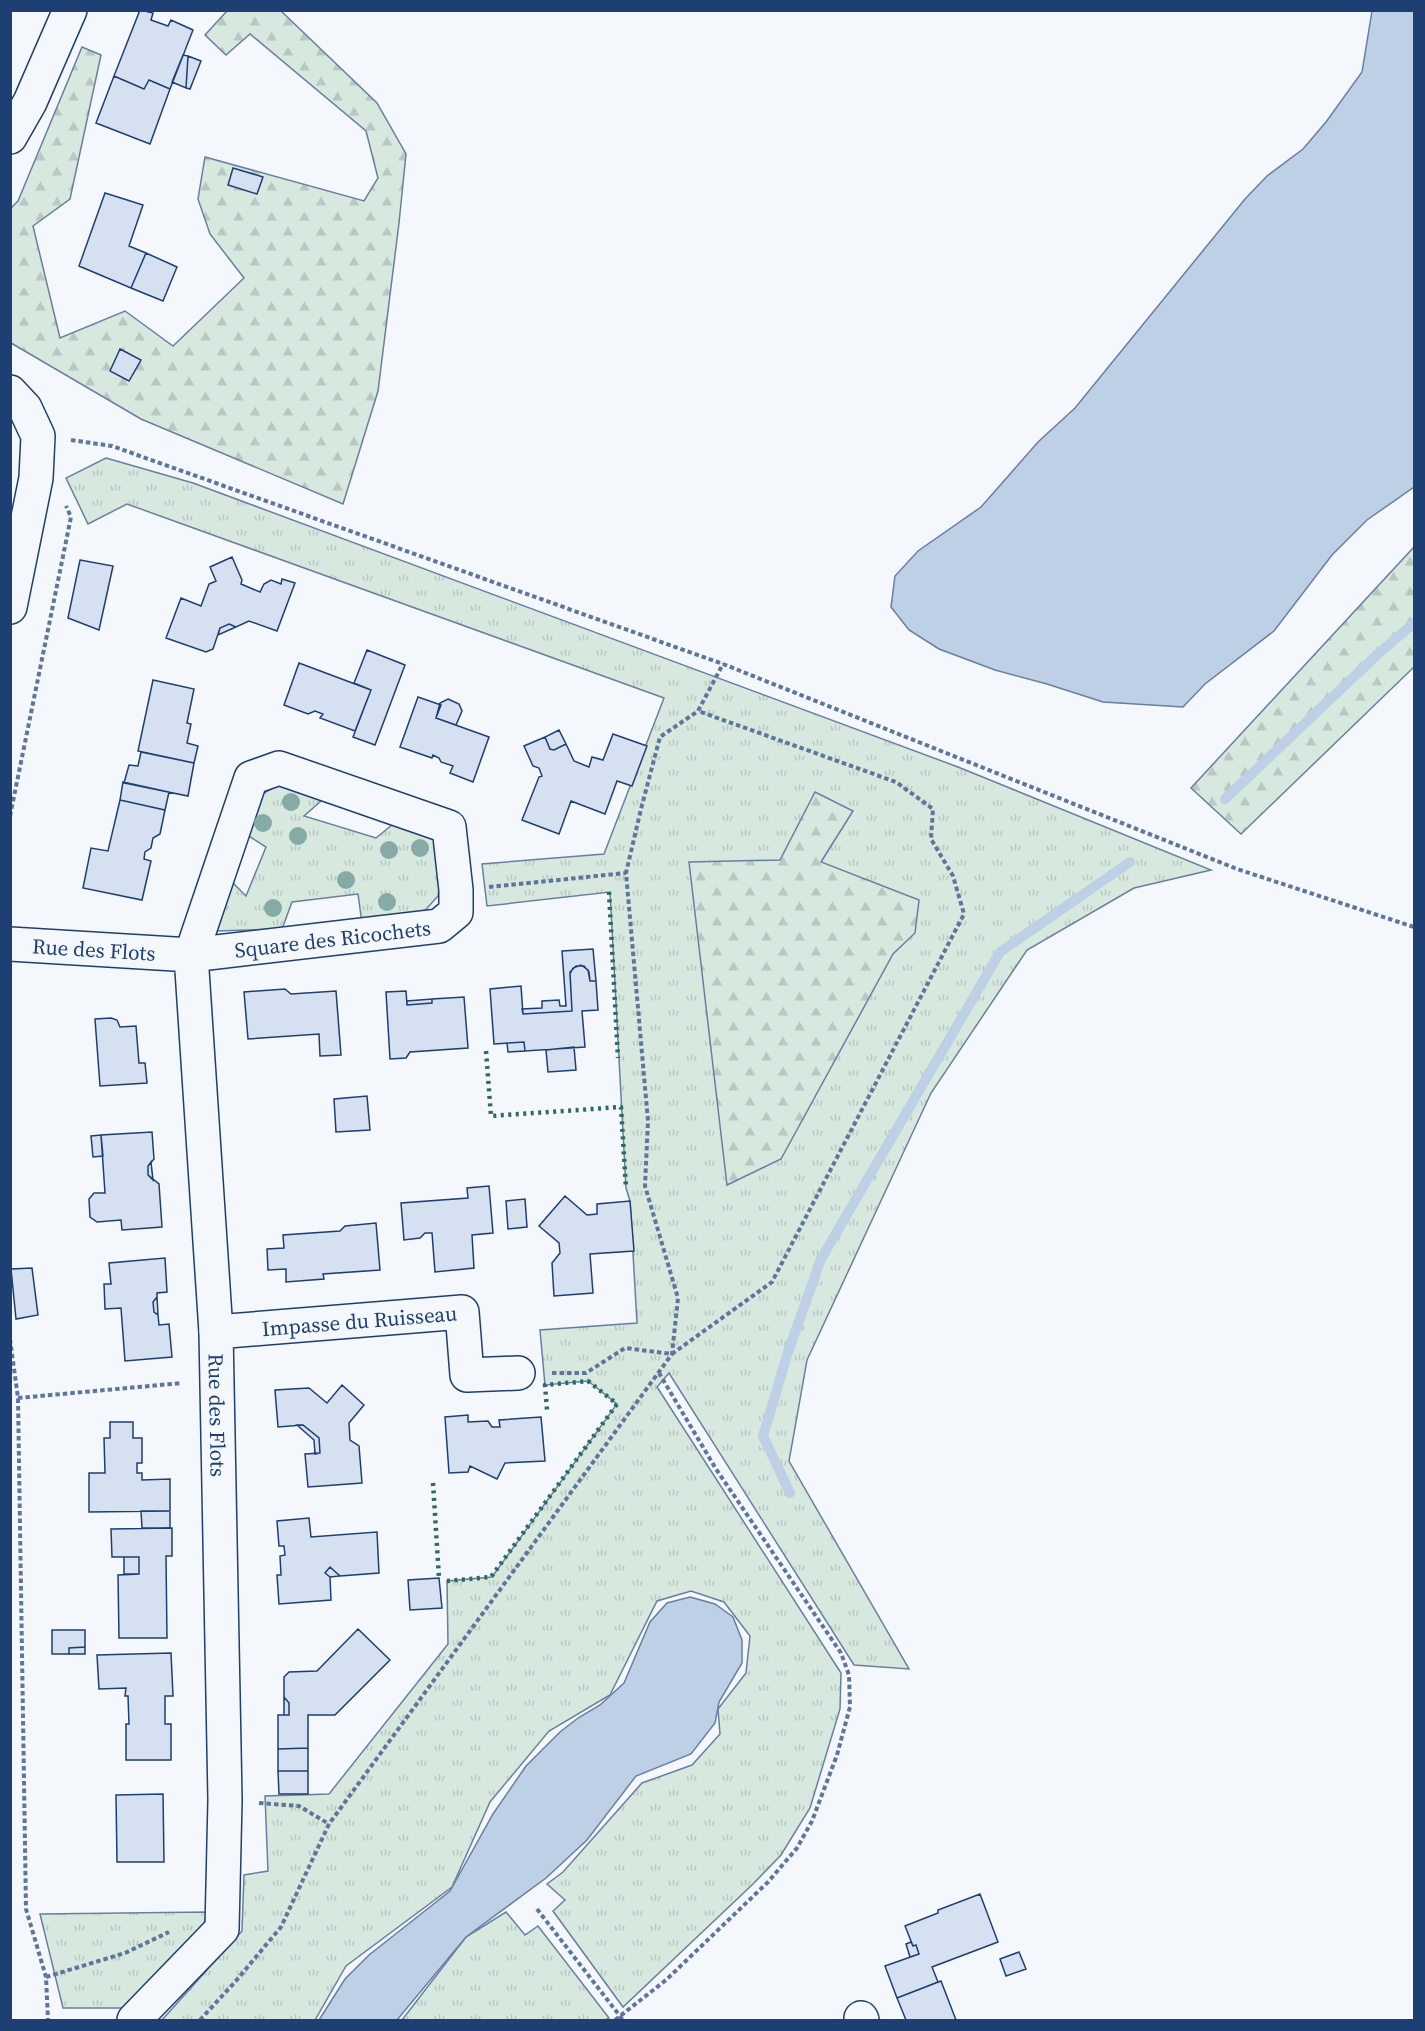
<svg xmlns="http://www.w3.org/2000/svg" width="1425" height="2031" viewBox="0 0 1425 2031" font-family="'Source Serif 4',serif">
  <defs>
    <pattern id="grass-tufts" width="24" height="20" patternUnits="userSpaceOnUse" patternTransform="scale(1.5)"><rect width="24" height="20" fill="#d7e8df"/><path d="M3 7l-1-3M5 7V3M7 7l1-3M15 17l-1-3M17 17v-4M19 17l1-3" fill="none" stroke="#b8c8c3"/></pattern>
    <pattern id="forest-firs" width="22" height="20" patternUnits="userSpaceOnUse" patternTransform="scale(1.5)"><rect width="22" height="20" fill="#d7e8df"/><path d="M5 1l3.5 6h-7zM16 11l3.5 6h-7z" fill="#b8c8c3"/></pattern>
  </defs>
  <rect width="100%" height="100%" fill="#f4f7fb"/>
  <path fill="url(#grass-tufts)" stroke="#687fa3" stroke-width="1.5" d="M106 458 193 483 958 767 1211 870 1134 888 1027 950 931 1093 807 1360 789 1461 909 1669 854 1665 669 1373 657 1387 841 1673 840 1709 810 1808 781 1855 753 1884 623 2007 553 1911 565 1900 547 1884 563 1872 642 1783 692 1765 720 1734 718 1709 746 1673 750 1636 724 1602 691 1591 657 1601 610 1695 549 1731 490 1802 452 1887 346 1966 315 2020H162L242 1931 244 1875 268 1871 265 1796 329 1794 448 1644 447 1581 492 1577 617 1404 588 1381 545 1385 540 1330 637 1323 630 1201 626 1188 610 892 487 906 482 864 604 854 664 698 127 504 88 524 66 478Z
    M279 784 329 794 304 816 376 838 398 820 433 833 441 873 438 896 420 916 362 923 358 894 292 902 282 929 216 931 226 876 246 896 266 847 244 833 261 795Z
    M207 1912 202 1933 123 2008H63L40 1914Z
    M506 1912 525 1935 538 1926 609 2018 605 2020H402L466 1937Z"/>
  <path fill="url(#forest-firs)" stroke="#687fa3" stroke-width="1.5" d="M227 11H281L377 103 406 154 399 223 378 391 343 504 141 419 11 343V208L18 201 82 47 101 55 70 199 33 226 60 338 125 311 173 346 244 278 210 234 198 199 205 157 364 201 378 178 366 131 250 34 226 55 205 35Z
    M1414 547V667L1241 834 1191 788Z
    M815 792 853 811 821 862 919 900 915 933 893 954 781 1159 727 1185 689 862 780 860Z"/>
  <path fill="#bed0e5" stroke="#687fa3" stroke-width="1.5" d="M1372 11H1414V487L1367 520 1332 555 1274 631 1205 684 1183 707 1103 702 1047 684 995 670 939 649 909 630 891 607 895 576 918 551 981 507 1038 442 1075 408 1245 199 1267 176 1303 149 1326 122 1362 72Z
    M690 1597 715 1604 733 1617 742 1640V1663L719 1702 715 1723 691 1754 636 1776 587 1840 546 1878 466 1937 397 2020H319L345 1979 369 1955 450 1891 493 1814 526 1766 560 1732 578 1718 600 1705 624 1683 650 1622 667 1603Z"/>
  <g fill="none" stroke-linecap="round" stroke-linejoin="round">
    <path stroke="#bed0e5" stroke-width="10" d="M1225 799 1379 653 1414 623
      M790 1493 763 1436 788 1352 821 1259 1000 952 1130 862"/>
  </g>
  <path fill="#d5e0f0" stroke="#1d3f73" stroke-width="1.5" d="M140 10 153 13 151 20 168 26 171 20 193 30 170 89 149 80 144 89 114 76Z
    M183 55 188 56 186 88 172 82Z
    M188 56 201 61 190 89 186 88Z
    M114 76 144 89 149 80 170 89 150 144 96 123Z
    M233 168 263 177 257 194 228 185Z
    M105 193 143 205 129 246 146 253 131 288 79 266Z
    M146 253 177 267 163 301 131 288Z
    M120 349 141 360 129 381 110 371Z
    M232 557 242 580 241 584 260 592 264 584 271 580 281 584 282 579 295 583 277 631 249 621 236 627 229 624 220 628 213 649 206 652 166 638 181 598 201 606 209 584 216 581 210 567Z
    M80 560 113 566 99 630 68 618Z
    M229 624 236 627 218 635 220 628Z
    M367 650 405 665 375 745 353 737 371 690 354 683Z
    M299 663 371 690 355 731 320 718 323 714 315 711 308 714 284 705Z
    M153 680 194 689 187 723 191 724 187 743 198 746 194 763 138 751Z
    M418 697 441 705 436 718 489 737 473 782 450 773 453 766 441 762 439 758 433 755 432 758 400 747Z
    M448 699 459 704 462 711 456 725 436 718 440 703Z
    M559 730 566 744 554 750 550 749 545 737Z
    M613 734 647 746 632 786 617 781 605 814 571 801 559 834 522 820 539 777 542 776 539 768 533 766 524 746 545 737 550 749 554 750 566 744 574 761 589 767 592 757 603 760Z
    M141 752 194 763 188 796 124 783 129 765 138 766Z
    M123 782 169 792 165 810 120 800Z
    M120 800 165 810 160 834 153 838 151 848 145 852 144 859 151 861 142 900 83 888 91 848 108 851Z
    M593 949 596 981H590L589 972 584 966H576L570 972 572 1011 523 1014 522 1009 542 1008V1001L559 1000 560 1006H566L562 951Z
    M581 965 588 970 590 981H596L598 1010 582 1011 585 1047 525 1051 524 1042 494 1044 490 989 521 986 523 1014 572 1011 570 974 573 968Z
    M285 989 291 994 336 991 341 1055 320 1056 319 1034 248 1039 244 992Z
    M406 991 407 1005 432 1003V999L464 997 468 1048 410 1052 406 1058 390 1059 386 992Z
    M432 999V1003L407 1005V1001Z
    M111 1018 117 1020 120 1027 136 1026 139 1063H145L147 1083 100 1086 95 1019Z
    M524 1042 525 1051 508 1052 507 1043Z
    M574 1047 576 1070 548 1072 546 1050Z
    M367 1096 370 1130 336 1132 334 1099Z
    M152 1132 154 1159 148 1166V1175L159 1184 162 1227 122 1230 121 1220 97 1222 90 1217 89 1199 94 1193H105L101 1135Z
    M101 1135 103 1156 93 1157 91 1136Z
    M151 1162 153 1180 148 1175V1166Z
    M489 1186 493 1233 472 1235 474 1268 435 1272 432 1233H425L420 1238 404 1240 401 1203 468 1198 467 1188Z
    M565 1196 587 1215 597 1214V1204L630 1201 634 1251 590 1254 593 1293 554 1296 552 1263 560 1253 559 1243 539 1226Z
    M525 1199 527 1227 508 1229 506 1201Z
    M376 1223 380 1270 323 1274 324 1279 286 1282V1269L268 1270 267 1249 284 1248 283 1235 340 1231 345 1226Z
    M165 1258 167 1292 157 1293V1297L153 1302 154 1312 158 1315 159 1325 169 1324 172 1357 125 1361 121 1308 105 1309 104 1284H111L109 1263Z
    M32 1268 38 1315 16 1319 11 1269Z
    M157 1297 158 1315 154 1312 153 1302Z
    M342 1385 364 1405 349 1423 350 1440 359 1446 362 1483 308 1487 305 1454 320 1453 319 1438 303 1425 278 1427 275 1390 309 1388 327 1403Z
    M468 1415V1422L488 1421 492 1427H500L499 1420 541 1417 545 1461 505 1463 497 1479 470 1466 468 1472 449 1473 445 1417Z
    M110 1422H133V1438H142V1463H137V1473H142V1480L170 1479V1511L89 1512V1473H105L104 1438H110Z
    M297 1425H303L319 1438 320 1453 315 1454 314 1440Z
    M141 1511H170V1528H142Z
    M309 1518 311 1537 377 1532 379 1573 340 1576 330 1567 325 1573 330 1577 331 1600 279 1604 277 1575H281L280 1556 285 1555 284 1546H279L277 1521Z
    M172 1528V1556H166L167 1638H119L118 1575 139 1574V1557H112L111 1529Z
    M124 1557H139V1574H124Z
    M330 1567 340 1576 330 1577 325 1573Z
    M439 1578 442 1608 410 1610 408 1580Z
    M358 1629 390 1660 335 1715H308V1748L278 1749V1715H289V1703L284 1697V1677L289 1672 317 1671Z
    M52 1630H85V1647L69 1648V1654H52Z
    M85 1647V1654H69V1648Z
    M171 1653 173 1696H165V1724H171V1760H126V1724H129L128 1696H125L126 1688 99 1689 97 1655Z
    M284 1697 289 1703V1715H284Z
    M308 1748V1771H278V1749Z
    M278 1771H308V1794H279Z
    M163 1794 164 1862H117L116 1795Z
    M980 1894 998 1942 932 1967 938 1982 897 1998 885 1966 919 1954 916 1945 913 1946 905 1926 938 1913V1910Z
    M911 1942 913 1946 916 1945 919 1954 910 1957 906 1944Z
    M1019 1952 1026 1969 1006 1976 1000 1959Z
    M941 1981 956 2020H906L897 1998Z"/>
  <g fill="none" stroke-linecap="round" stroke-linejoin="round">
    <g stroke="#1d3f73" stroke-width="36">
      <g id="minor">
        <path d="M10 137 30 102 70 10"/>
        <path d="M10 392 25 408 38 436 36 478 10 607"/>
        <path id="s1" d="M10 944 191 955 439 926 456 912V890L449 827 279 768 251 778 191 955 216 1332 225 1800 222 1929 134 2020"/>
        <path id="s2" d="M216 1332 462 1312 467 1375 518 1373"/>
        <path d="M861 2018 862 2020"/>
      </g>
    </g>
    <path stroke="#5e769c" stroke-width="4" stroke-dasharray="4.5 3" stroke-linecap="butt" d="M71 440 112 446 723 664 1237 869 1414 927
      M10 816 71 517 66 506
      M489 887 626 873
      M10 1339 18 1398 26 1909 46 1977 48 2020
      M552 1373H586L625 1348 672 1354 772 1282 964 914 953 876 931 839 933 809 896 782 698 711
      M18 1398 182 1383
      M259 1803 299 1806 329 1824
      M537 1909 623 2020
      M46 1977 125 1953 169 1932
      M200 2020 235 1982 281 1927 329 1824 672 1354 678 1298 645 1186 648 1121 626 873 641 809 660 737 698 711 723 664
      M615 2020 666 1980 768 1882 797 1848 812 1821 837 1755 850 1707 849 1675 841 1653 716 1469 659 1373"/>
    <use href="#minor" stroke="#f4f7fb" stroke-width="33"/>
    <path stroke="#2c6c60" stroke-width="4.5" stroke-dasharray="3 4.5" stroke-linecap="butt" d="M609 892 618 1058
      M486 1051 491 1116 621 1107 626 1188
      M433 1483 439 1578
      M447 1581 491 1577 617 1404 588 1381 545 1385 547 1410"/>
  </g>
  <g fill="#86aba6">
    <circle cx="291" cy="802" r="9"/>
    <circle cx="263" cy="823" r="9"/>
    <circle cx="298" cy="836" r="9"/>
    <circle cx="420" cy="848" r="9"/>
    <circle cx="389" cy="850" r="9"/>
    <circle cx="346" cy="880" r="9"/>
    <circle cx="387" cy="902" r="9"/>
    <circle cx="273" cy="908" r="9"/>
  </g>
  <g text-anchor="middle" dominant-baseline="central" stroke-width="4.5" stroke-linejoin="round" paint-order="stroke">
    <g font-size="21" fill="#1d3f73" stroke="#f4f7fb">
      <text stroke="none"><textPath href="#s1" startOffset="324">Square des Ricochets</textPath></text>
      <text stroke="none"><textPath href="#s1" startOffset="84">Rue des Flots</textPath></text>
      <text stroke="none"><textPath href="#s2" startOffset="144">Impasse du Ruisseau</textPath></text>
      <text stroke="none"><textPath href="#s1" startOffset="1396">Rue des Flots</textPath></text>
    </g>
  </g>
  <rect width="1425" height="2031" fill="none" stroke="#1d3f73" stroke-width="24"/>
</svg>
